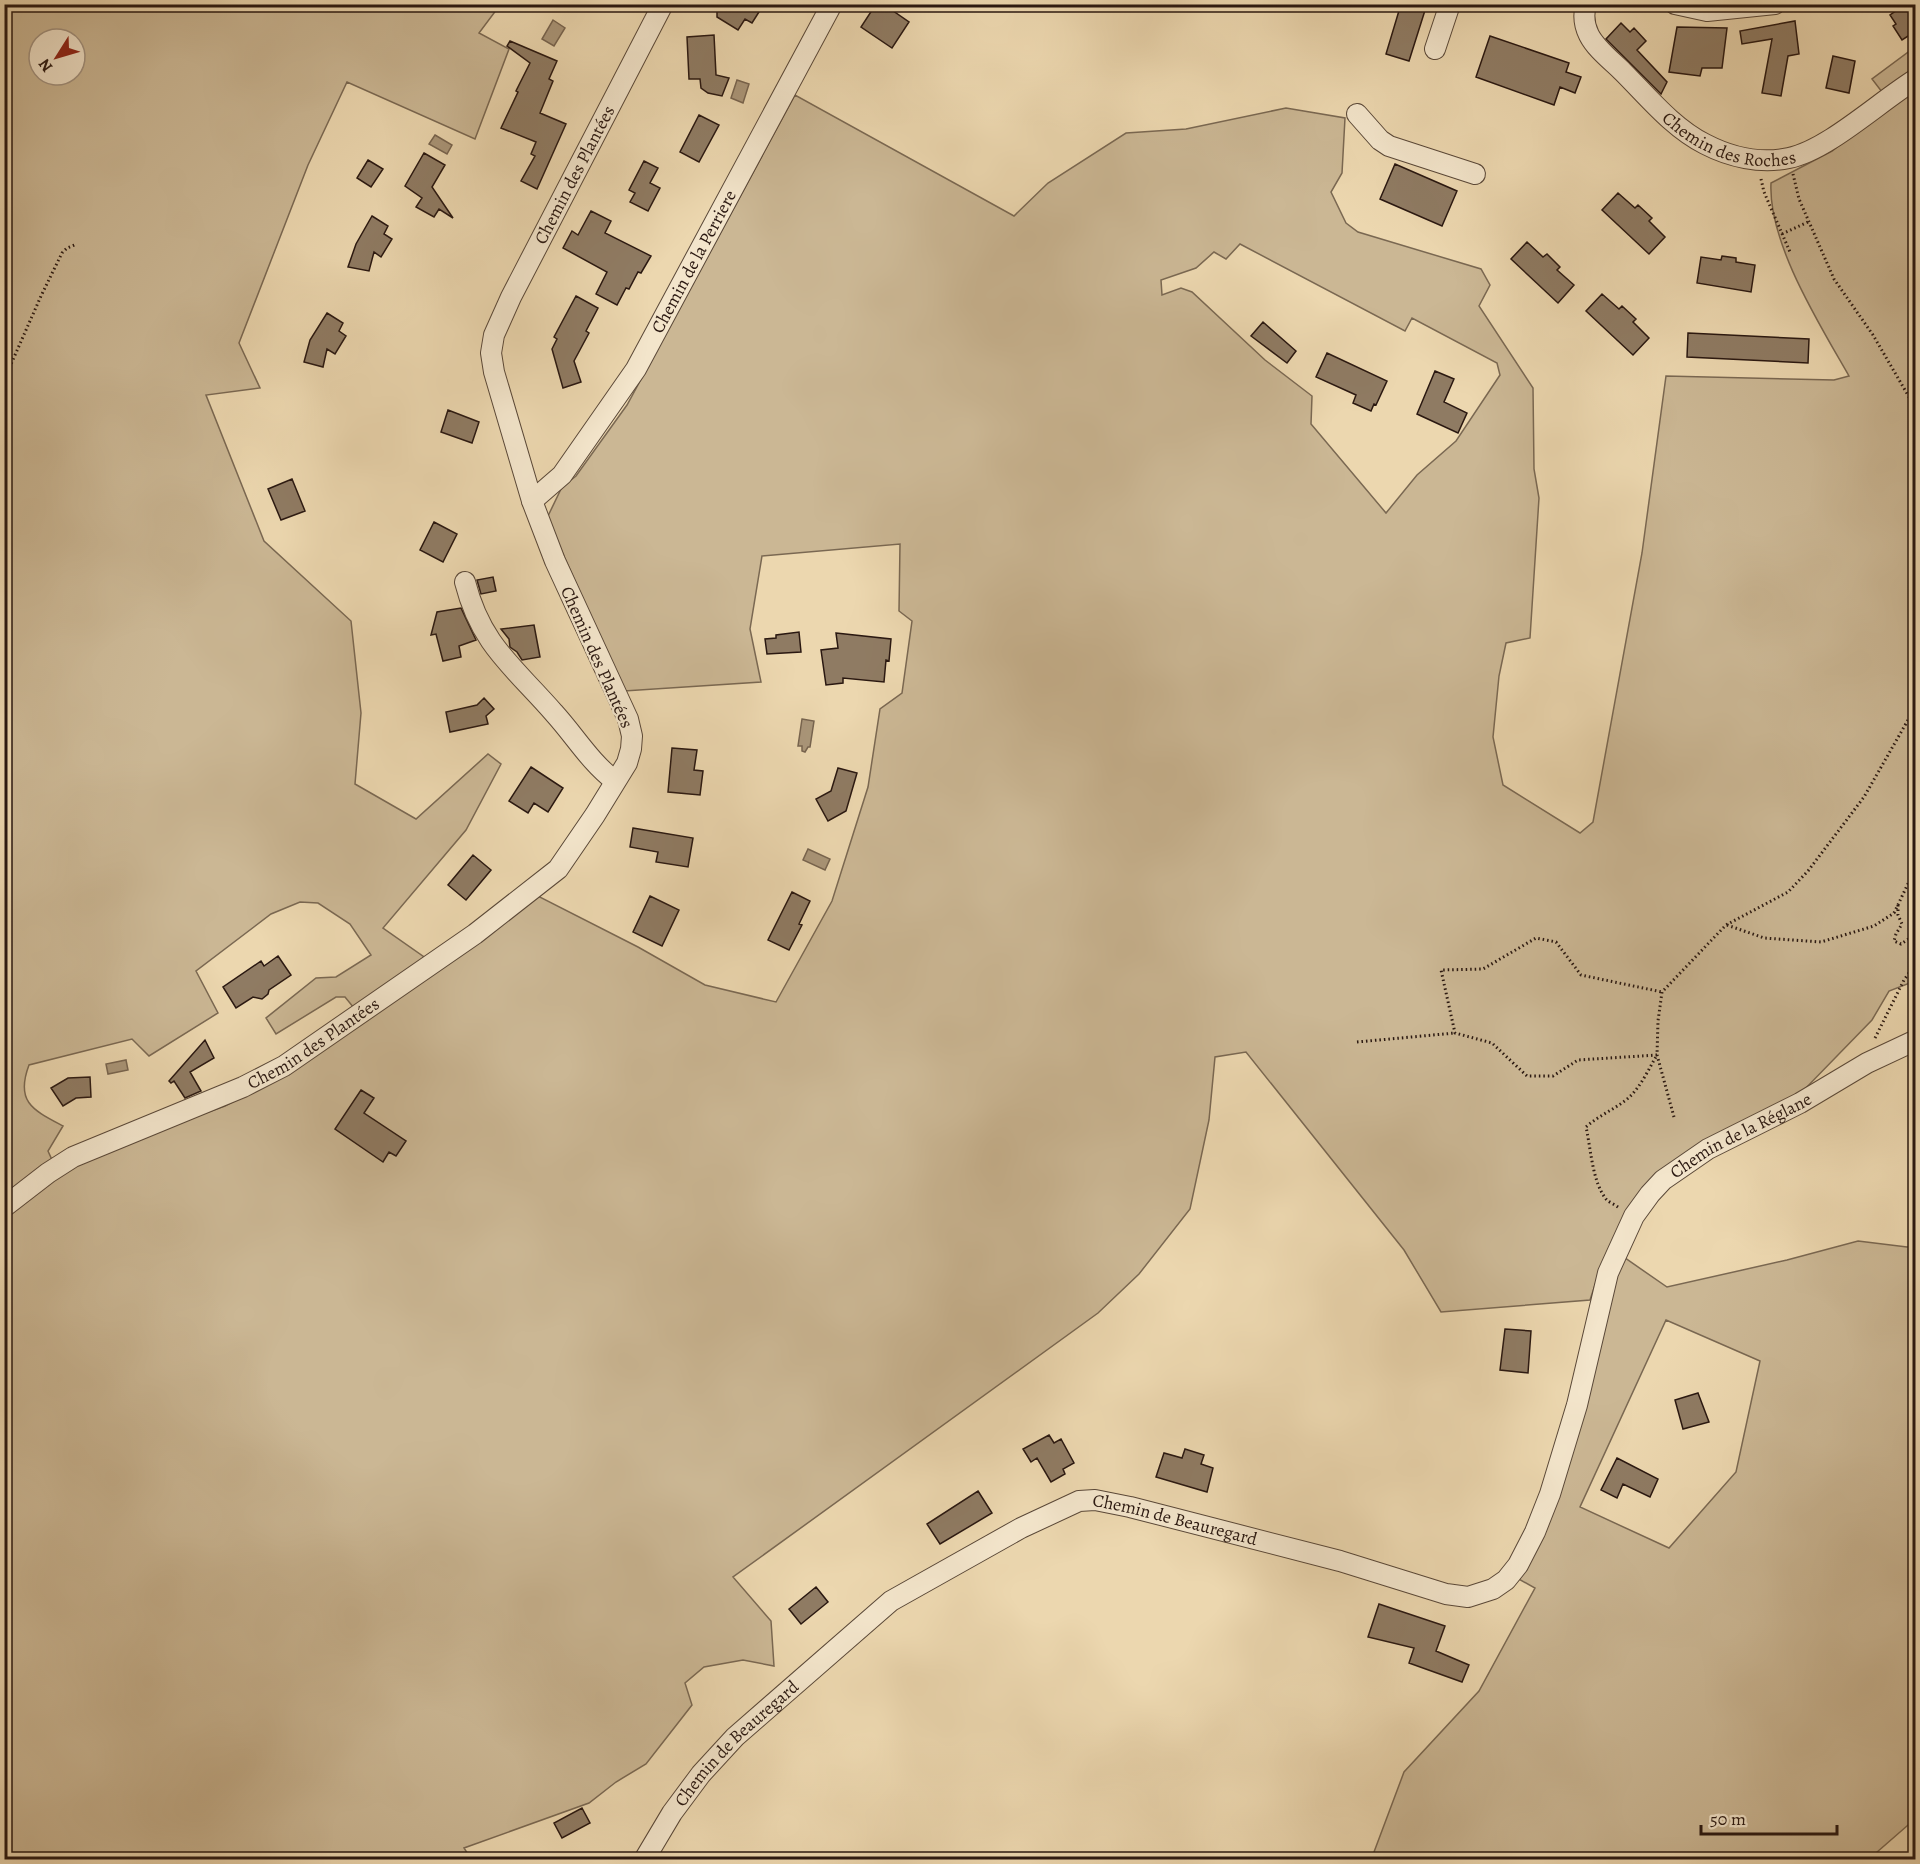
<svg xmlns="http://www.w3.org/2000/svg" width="1920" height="1864" viewBox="0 0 1920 1864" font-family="Alegreya,serif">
  <rect width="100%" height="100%" fill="#ecd7af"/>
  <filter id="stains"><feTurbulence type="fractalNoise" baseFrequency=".00333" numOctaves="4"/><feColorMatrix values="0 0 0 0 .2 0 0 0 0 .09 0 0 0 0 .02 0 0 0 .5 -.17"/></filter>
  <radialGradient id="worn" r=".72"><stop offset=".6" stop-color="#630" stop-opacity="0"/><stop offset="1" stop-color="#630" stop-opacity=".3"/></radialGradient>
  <path fill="#cbb794" stroke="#7a6852" stroke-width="1.5" fill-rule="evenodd" d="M5 5H500L479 33 509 49 475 139 347 82 308 165 239 343 260 388 206 395 264 541 351 621 361 713 355 784 416 819 488 754 501 764 466 830 383 928 427 959 354 1008 345 997H336L276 1034 266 1018 316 978 336 977 371 955 350 924 318 903 300 902 271 914 196 971 218 1013 149 1056 132 1039 29 1065C15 1102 33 1110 63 1126L48 1151 58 1173 147 1134 225 1106 258 1089 538 896 638 947 705 985 776 1002 832 901 868 787 880 709 902 693 912 621 899 611 900 544 762 556 750 629 761 682 624 691 547 518 562 487 576 476 627 405 795 95 1014 216 1048 183 1126 133 1186 129 1286 108 1345 118 1342 173 1331 192 1346 223 1358 232 1481 269 1490 285 1479 306 1533 388 1534 469 1539 498 1530 638 1506 643 1499 676 1493 737 1503 785 1580 833 1593 822 1642 553 1666 376 1834 380 1849 376C1820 325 1768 243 1771 183L1832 151 1915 86V981L1889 991 1872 1020 1802 1092 1691 1151 1600 1270 1590 1300 1441 1312 1404 1250 1246 1052 1215 1057 1209 1120 1190 1209 1139 1274 1098 1313 733 1577 771 1621 774 1666 743 1660 704 1667 685 1683 692 1705 646 1764 616 1782 589 1803 464 1848 471 1859 5 1860ZM39 39H75V75H39ZM1240 244 1405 331 1412 318 1497 363 1500 375 1456 441 1417 475 1386 513 1311 424 1312 396 1265 360 1192 292 1181 288 1162 295 1161 280 1196 268 1214 252 1226 259Z
    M1915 47V70L1882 92 1872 79Z
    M1858 1241 1907 1247 1915 1245V1819L1869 1859 1371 1860 1404 1772 1479 1691 1535 1588 1515 1577 1611 1289 1625 1258 1667 1287 1787 1260ZM1666 1320 1760 1361 1736 1472 1669 1548 1580 1507Z"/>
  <path fill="#aa9679" stroke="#77644f" stroke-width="1.5" d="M553 20 565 28 554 46 542 39Z
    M737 80 749 84 743 103 731 98Z
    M435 135 452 145 447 154 429 144Z
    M802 719 814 721 810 747H808L805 752 802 751V746H798Z
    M808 849 830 859 825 870 803 860Z
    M126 1060 128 1070 108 1074 106 1064Z"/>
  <path fill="#8f7b63" stroke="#2a1811" stroke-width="1.5" d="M721 4H764L752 23 745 19 738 30 717 17V11Z
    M876 4H883L909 22 892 48 861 27Z
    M1401 4H1427L1409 61 1386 54Z
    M1906 4H1916V31L1902 40 1893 26 1896 24 1890 15Z
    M1795 21 1799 54 1788 56 1781 96 1762 93 1772 39 1742 44 1740 31Z
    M1621 23 1630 32 1634 28 1646 41 1637 50 1667 82 1661 94 1606 39Z
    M1677 27 1727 28 1722 68H1702L1700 76 1669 72Z
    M714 35 716 75 729 78 722 96 708 93 701 88 700 79H689L687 37Z
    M1490 36 1569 63 1566 72 1581 77 1575 93 1560 87 1554 105 1476 77Z
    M510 41 557 61 549 79 553 81 540 113 566 124 537 189 521 181 535 156 531 154 536 142 501 128 518 92 516 91 530 63 507 46Z
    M1833 56 1855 61 1849 93 1826 88Z
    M699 115 719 125 699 162 680 152Z
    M424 153 445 165 432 187 453 218 439 209 434 217 416 207 422 198 405 186Z
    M368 160 383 169 371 187 357 178Z
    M644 161 658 168 650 183 660 188 648 211 630 202 635 193 629 190Z
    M1395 164 1457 191 1442 226 1380 199Z
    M1618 193 1635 208 1638 205 1652 218 1649 221 1665 237 1649 254 1602 210Z
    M591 211 611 221 605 233 651 256 641 273 638 272 629 289 626 288 617 305 596 294 607 272 563 248 572 231 578 235Z
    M372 216 388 226 384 234 392 239 381 257 374 252 369 271 348 267 356 244Z
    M1527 242 1543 257 1547 254 1560 267 1557 270 1574 285 1558 303 1511 259Z
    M1722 256 1736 258V262L1755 265 1751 292 1697 283 1701 257 1721 260Z
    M1602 294 1619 309 1622 306 1636 319 1633 322 1649 338 1633 355 1586 311Z
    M576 296 598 308 586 331 589 333 574 361 581 382 563 388 552 349 557 339 554 337Z
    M327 313 343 323 339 331 346 336 335 354 327 349 323 367 304 362 310 340Z
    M1263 322 1296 351 1287 363 1251 336Z
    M1688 333 1809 339 1808 363 1687 357Z
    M1327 353 1387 381 1376 405 1374 404 1371 411 1353 403 1356 395 1316 377Z
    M1435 371 1454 379 1444 402 1467 413 1458 433 1417 414Z
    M448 410 479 422 472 443 441 432Z
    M292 479 305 511 281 520 268 489Z
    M434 522 457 534 443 562 420 550Z
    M493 577 496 591 481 594 477 580Z
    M461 608 476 640 459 646 461 657 443 661 436 634 431 635 437 612Z
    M534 625 540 657 522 660 517 652 510 647 509 639 501 629Z
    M799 632 801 652 767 654 765 639 776 638V635Z
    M836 633 891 639 889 661 886 660 884 682 843 678V683L826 685 821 650 838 648Z
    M484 698 494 709 486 716 488 724 450 732 446 712 477 705Z
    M672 748 697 750 694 770 703 771 700 795 668 792Z
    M531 767 563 788 548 812 534 803 528 813 509 801Z
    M838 768 857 773 846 811 828 821 816 799 831 791Z
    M633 828 693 838 688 867 656 862 658 852 630 847Z
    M473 855 491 870 466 900 448 885Z
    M792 892 810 901 799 924 802 925 789 950 768 940Z
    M650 896 679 910 662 946 633 932Z
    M278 956 291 975 269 990 268 994 262 999 253 997 236 1008 223 987 261 961 264 966Z
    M205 1040 214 1058 190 1072 201 1091 185 1098 174 1081 171 1083 169 1081Z
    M90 1077 91 1097 76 1098 63 1106 51 1088 68 1078Z
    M361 1090 374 1098 364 1113 406 1141 396 1156 389 1152 383 1162 335 1129Z
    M1505 1329 1531 1331 1528 1373 1500 1370Z
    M1698 1393 1709 1422 1683 1429 1675 1400Z
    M1049 1435 1054 1443 1061 1439 1074 1463 1063 1469 1065 1474 1051 1482 1037 1458 1031 1462 1023 1449Z
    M1185 1449 1204 1455 1201 1464 1213 1468 1207 1492 1156 1477 1164 1453 1182 1458Z
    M1617 1458 1658 1479 1650 1497 1623 1484 1617 1498 1601 1490Z
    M978 1491 992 1513 940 1544 927 1524Z
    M816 1587 828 1602 801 1624 789 1609Z
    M1379 1604 1445 1626 1436 1651 1469 1665 1462 1682 1409 1663 1414 1648 1368 1637Z
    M582 1808 590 1823 562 1838 554 1823Z"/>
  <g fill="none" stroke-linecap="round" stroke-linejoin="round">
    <g stroke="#5a4838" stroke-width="22">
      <g id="minor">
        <path id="s1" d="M1586 4C1583 15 1584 25 1589 35 1596 49 1612 61 1623 72 1648 97 1673 128 1705 144 1730 157 1760 164 1789 158 1828 150 1880 101 1916 79"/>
        <path d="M1675 4 1707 11 1775 4"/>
        <path d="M1435 49 1450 4"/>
        <path d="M1357 114 1380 140 1389 146 1475 174"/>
        <path id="s2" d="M532 501 562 475 636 369 832 4"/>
        <path d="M465 582C481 645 513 666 554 713 575 736 590 762 615 781"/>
        <path id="s3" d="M4 1207 48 1173 73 1157 243 1087 284 1066 475 934 558 869 595 815 627 763 631 749 632 736 628 719 555 561 532 501 494 372 491 353 494 335 511 297 663 4"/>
        <path id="s4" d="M644 1860 672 1813 701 1774 735 1737 891 1601 1021 1528 1079 1501 1095 1500 1130 1507 1340 1561 1446 1594 1468 1597 1493 1589 1506 1580 1518 1565 1535 1532 1550 1494 1577 1405 1608 1273 1634 1216 1650 1194 1663 1180 1708 1149 1800 1103 1867 1063 1916 1040"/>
      </g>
    </g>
    <path stroke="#2a1811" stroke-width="3" stroke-dasharray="1.5 3" stroke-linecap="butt" d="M1793 174 1799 199 1834 279 1873 335 1916 409
      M1761 179 1764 192 1790 252
      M1782 234 1808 222
      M4 380 41 296 62 253 67 248 77 244
      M1898 905V915L1902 924 1896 934 1894 941 1901 944 1916 934
      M1727 925 1764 938 1821 942 1874 926 1894 913 1916 867
      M1875 1038 1904 980 1916 963
      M1357 1042 1455 1033
      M1657 1055 1578 1060 1553 1076H1527L1492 1043 1455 1033 1441 970 1483 969 1536 938 1556 942 1581 975 1662 992
      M1674 1117 1657 1055 1658 1021 1662 992 1726 925 1788 892 1808 871 1864 797 1916 706
      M1618 1207C1614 1204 1608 1202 1606 1199 1592 1181 1591 1149 1586 1127 1598 1116 1613 1110 1626 1100 1640 1089 1648 1070 1657 1055"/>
    <use href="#minor" stroke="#f3e5cb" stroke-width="20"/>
  </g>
  <g text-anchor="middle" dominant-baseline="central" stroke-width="4.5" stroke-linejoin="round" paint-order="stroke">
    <g font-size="18" fill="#2a1811" stroke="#f3e5cb">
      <text stroke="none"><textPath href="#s1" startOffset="214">Chemin des Roches</textPath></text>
      <text stroke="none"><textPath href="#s3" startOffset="1414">Chemin des Plantées</textPath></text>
      <text stroke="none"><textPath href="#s2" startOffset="291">Chemin de la Perriere</textPath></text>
      <text transform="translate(597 657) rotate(66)">Chemin des Plantées</text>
      <text stroke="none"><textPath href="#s3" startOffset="352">Chemin des Plantées</textPath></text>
      <text stroke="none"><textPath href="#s4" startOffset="1542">Chemin de la Réglane</textPath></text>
      <text stroke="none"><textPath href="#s4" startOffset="672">Chemin de Beauregard</textPath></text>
      <text stroke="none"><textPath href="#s4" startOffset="150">Chemin de Beauregard</textPath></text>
    </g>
  </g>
  <rect width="1920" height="1864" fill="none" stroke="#ecd7af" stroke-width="24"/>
  <rect x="6" y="6" width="1908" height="1852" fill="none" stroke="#2a1811" stroke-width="3"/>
  <rect x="12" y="12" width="1896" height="1840" fill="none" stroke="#2a1811" stroke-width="1.5"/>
  <g transform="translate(57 57) rotate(233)"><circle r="28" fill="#f3e5cb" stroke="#a39381" stroke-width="1.5"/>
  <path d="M0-4.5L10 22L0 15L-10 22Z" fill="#8f2418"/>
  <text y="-9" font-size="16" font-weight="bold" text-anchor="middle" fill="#2a1811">N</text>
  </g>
  <path d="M1701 1825v9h136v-9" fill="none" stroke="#2a1811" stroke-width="3"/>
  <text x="1710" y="1825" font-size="18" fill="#2a1811" stroke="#f3e5cb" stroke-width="4.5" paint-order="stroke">50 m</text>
  <rect width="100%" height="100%" filter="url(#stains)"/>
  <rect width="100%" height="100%" fill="url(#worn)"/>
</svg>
